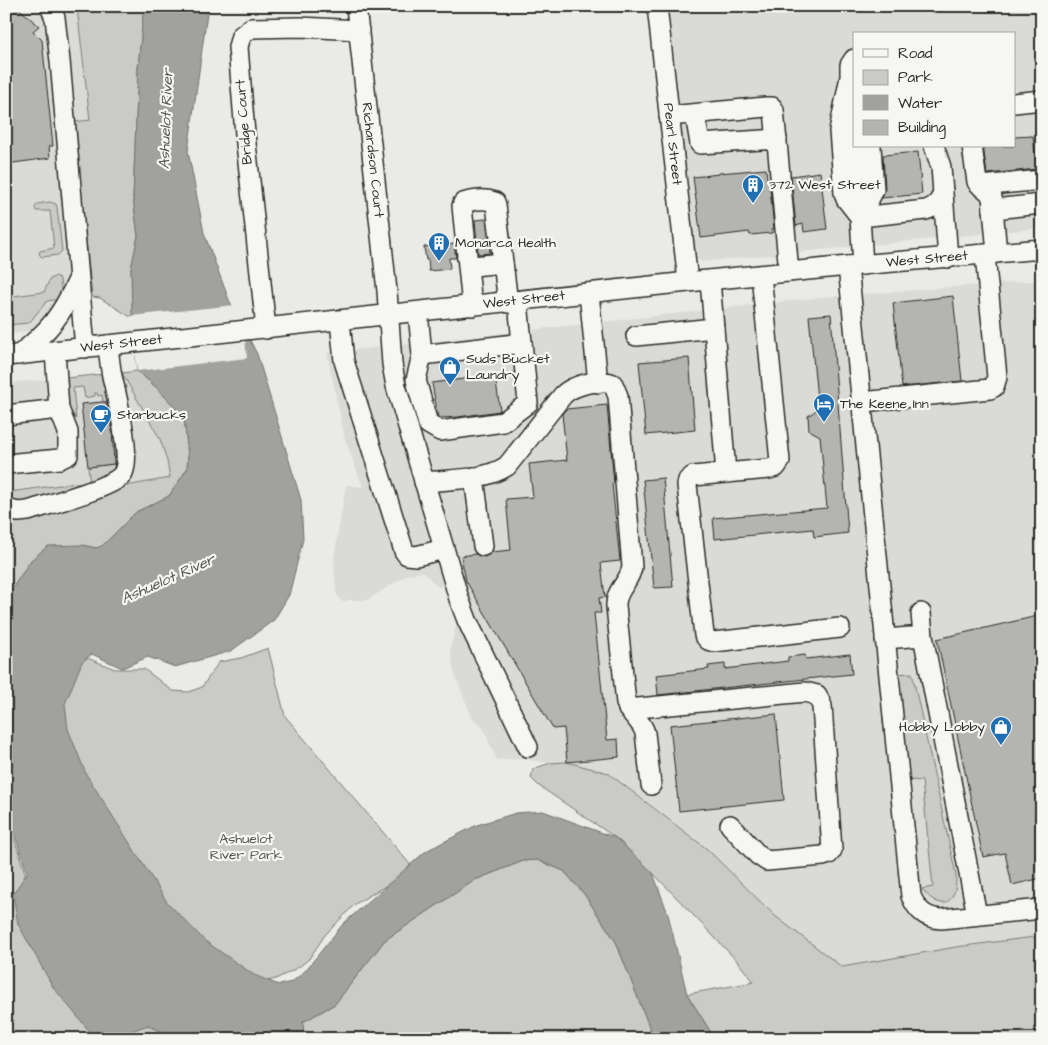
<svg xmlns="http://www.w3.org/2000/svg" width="1048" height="1045" viewBox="0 0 1048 1045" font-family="'Architects Daughter',sans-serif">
  <rect width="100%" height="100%" fill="#eaeae6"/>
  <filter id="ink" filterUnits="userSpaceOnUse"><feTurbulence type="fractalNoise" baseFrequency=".02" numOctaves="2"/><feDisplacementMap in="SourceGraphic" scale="10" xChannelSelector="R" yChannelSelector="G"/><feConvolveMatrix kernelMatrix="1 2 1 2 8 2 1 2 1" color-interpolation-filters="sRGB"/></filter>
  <g filter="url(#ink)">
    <path fill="#dadad6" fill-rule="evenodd" d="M6 6H65L66 9 77 8 90 121 74 123 92 303 50 307 51 314 40 329 6 335Z
      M668 6H1042V228L701 262 694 255 677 81ZM854 34H1014V146H854Z
      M1042 280V975L842 967 775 916 707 849 638 795 567 762 550 763 522 759 497 760 482 726 472 718 454 672 450 648 457 623 455 606 448 583 438 587 423 572 409 574 367 600H349L342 602 336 593 334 558 346 485 363 487 345 439 327 353 824 297Z
      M122 373 160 439 167 461 170 478 6 506V383Z"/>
    <path fill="#cacac7" stroke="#7a7a79" d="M65 6H144L138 68 133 198 138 236 131 269 133 316H129L100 298 92 297 74 122 90 120 77 8 66 9Z
      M50 202 56 204 57 207 62 251 58 255 42 257 39 254 40 251 54 248 50 211H36L35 208 37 204Z
      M56 276 60 279 62 299 47 301 29 323 6 325V297L44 292 50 279Z
      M137 371 156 387 184 417 188 456 187 469 169 496 136 512 102 546 96 548 82 545 31 560 6 598V478L9 492 83 482 84 483 53 499 170 478 167 461 160 439 122 373Z
      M104 374 114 401 103 402 102 395 98 396 97 393H95V396L85 398 83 387 73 388 76 419 68 407 66 378Z
      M121 463V468L90 485 88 467Z
      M268 648 285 716 414 869 355 904 325 935 309 959 299 967 276 979 259 983 160 925 49 707 80 657 87 658 115 669H144L173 691 189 692 202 687 219 662 241 658Z
      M912 673 956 875C956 886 956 896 946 903 935 904 928 896 922 889L933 887 922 781 908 780 897 674Z
      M567 762 608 773 707 849 775 916 842 967 956 947 1042 936V1039H715L687 994 754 982 737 961 653 873 616 838 539 786 531 778 533 769 550 763Z
      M6 812 29 886 87 989 150 1027 177 1039H6V976L12 963 6 955Z
      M537 860 564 871 584 894 616 942 654 1039H307L304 1037 303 1022 335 1004 385 940 475 880 523 861Z"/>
    <path fill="#a1a19e" stroke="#727270" d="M144 6H208L188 151 204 233 229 300 257 354 301 500 303 539 289 595 274 620 231 651 175 667 148 657 122 668 92 654 82 662 65 704 68 729 86 774 167 902 205 941 254 975 279 985 292 982 305 971 343 924 426 851 477 825 516 813 543 811 616 838 653 873 668 914 687 994 715 1039H654L616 942 584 894 564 871 537 860 523 861 475 880 385 940 335 1004 303 1022 304 1037 307 1039H177L148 1025 109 1039H96L53 987 18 924 13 894 27 873 6 807V598L31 560 48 546 82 545 96 548 102 546 136 512 169 496 187 469 188 456 184 417 156 387 137 371 132 313 131 269 138 236 133 198 138 68Z"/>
    <path fill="#eaeae6" d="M235 305 243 321 247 358 137 371 131 316Z"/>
    <path fill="#b4b4b1" stroke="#2b2b2b" d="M6 6H16L39 26 33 31 42 40 53 146H49L50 158 6 164Z
      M1033 136 1037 169 987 174 983 146H1014V137Z
      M918 152 922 194 882 198 885 189 883 155Z
      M766 169 767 179 769 178 774 229H772V233L750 235 749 232 701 238 693 177 719 174V173Z
      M820 172 827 229 804 232 803 224 796 226 791 176Z
      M486 219 490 253 478 254 475 220Z
      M454 244 456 258H449L450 269 429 271 428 260H426L424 247Z
      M953 296 962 381 902 387 893 303Z
      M831 314 848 533 814 537 813 529 715 539 713 518 827 508 820 436 809 430 808 416 818 409 809 316Z
      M689 358 695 430 646 435 639 362Z
      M495 375 500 410 499 411 458 417 440 418 438 417 432 383Z
      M102 402H106L112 430 114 464 88 467 81 404Z
      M607 405 614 483 612 484 620 561 601 563 605 597 599 598 601 613H594L607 740 618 739 619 757 567 762 564 728 553 729 466 581 461 556 475 554 484 557 492 552 511 550 506 499 533 497 529 464 567 460 562 414 566 409Z
      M663 478 673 587 654 588 643 480Z
      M1042 615V878L1012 885 1005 853 983 857 937 639Z
      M850 654 852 674 658 695 656 675 709 669 708 666 725 664V669L788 661V657L805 655 806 659Z
      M776 714 784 800 679 811 670 725Z"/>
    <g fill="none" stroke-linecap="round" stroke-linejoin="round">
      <g stroke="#2b2b2b" stroke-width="22">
        <g id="minor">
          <path d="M50 6 55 18 60 61 85 348"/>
          <path id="s1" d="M356 6 387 291 392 364 396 386 459 599 467 620 528 747"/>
          <path id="s2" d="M657 6 688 282"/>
          <path d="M854 59 850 65V77L839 131 844 193 846 199 860 217 863 265"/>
          <path d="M851 101 854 140"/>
          <path d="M1014 103 1042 100"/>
          <path d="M695 114 700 144 777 139"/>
          <path d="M669 116 766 107H772L774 110 789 272"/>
          <path d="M855 146 860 217"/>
          <path d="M934 146 941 167 948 258"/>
          <path d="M972 146 977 182 989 192 992 197 997 253"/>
          <path d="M981 186 1042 180"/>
          <path d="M993 209 1042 204"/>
          <path d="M860 217 926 210C936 207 941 201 943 191"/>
          <path d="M860 217 874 190 871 146"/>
          <path d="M467 258 469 263 473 266 503 263"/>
          <path d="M848 266 911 896C917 910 925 918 941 919L1042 909"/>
          <path d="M761 275 780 461 776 467 769 469 693 476 688 480 687 485 704 635 708 640 714 642 840 628"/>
          <path d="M710 280 726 473"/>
          <path d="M589 293 598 383"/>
          <path d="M472 306 462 206 463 203C473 200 485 198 495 202L496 205 508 303"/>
          <path d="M418 312 422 355 522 343"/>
          <path d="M340 321 344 361 404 551 407 555 416 556 444 549"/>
          <path d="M266 329 245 134 238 47 241 36 251 28 300 27 359 30"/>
          <path d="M636 336 714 328"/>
          <path d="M19 355C50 330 61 316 78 280"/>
          <path d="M422 355 416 380 428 424 440 431 503 422 528 403 518 302"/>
          <path id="s3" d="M6 356 688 282 848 266 1042 249"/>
          <path d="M862 402 990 389 994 387 997 377 985 255"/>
          <path d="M6 415 59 409"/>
          <path d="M6 464 60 459 68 455V432L59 409 55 351"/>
          <path d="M474 477 483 546"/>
          <path d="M424 482C450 479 484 481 507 466L563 395C573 385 600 378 613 384L618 396 632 567C630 582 615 590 616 606L626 703C630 715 642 721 645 733L651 785"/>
          <path d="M6 509 18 512 28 511C47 505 110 488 121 476 134 463 116 394 112 376 110 366 109 355 108 345"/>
          <path d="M923 636 977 915"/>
          <path d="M885 639 923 636 921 613"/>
          <path d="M628 709 805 692 817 695 822 706 832 850 829 854 823 856 767 861 758 855 730 825"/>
        </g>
      </g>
      <use href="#minor" stroke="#f6f6f2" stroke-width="19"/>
    </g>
  </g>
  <defs>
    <g id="building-pin" transform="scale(1.125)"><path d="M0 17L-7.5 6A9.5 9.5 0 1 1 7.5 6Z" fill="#1f6fb2" stroke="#f6f6f2"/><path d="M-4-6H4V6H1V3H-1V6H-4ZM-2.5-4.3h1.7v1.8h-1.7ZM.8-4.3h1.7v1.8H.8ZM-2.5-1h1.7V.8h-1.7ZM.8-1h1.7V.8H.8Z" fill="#fff"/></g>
    <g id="shop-pin" transform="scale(1.125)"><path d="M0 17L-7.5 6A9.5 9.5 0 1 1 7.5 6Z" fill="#1f6fb2" stroke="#f6f6f2"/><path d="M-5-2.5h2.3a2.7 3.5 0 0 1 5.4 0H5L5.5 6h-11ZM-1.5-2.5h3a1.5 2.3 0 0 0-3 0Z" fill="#fff"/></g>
    <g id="hotel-pin" transform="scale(1.125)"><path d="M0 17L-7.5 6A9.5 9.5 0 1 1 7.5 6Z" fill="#1f6fb2" stroke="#f6f6f2"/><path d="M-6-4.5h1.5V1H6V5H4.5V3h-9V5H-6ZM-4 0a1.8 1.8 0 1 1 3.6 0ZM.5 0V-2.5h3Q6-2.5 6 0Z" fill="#fff"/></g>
    <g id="cafe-pin" transform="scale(1.125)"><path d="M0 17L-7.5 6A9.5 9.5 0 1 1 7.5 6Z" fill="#1f6fb2" stroke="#f6f6f2"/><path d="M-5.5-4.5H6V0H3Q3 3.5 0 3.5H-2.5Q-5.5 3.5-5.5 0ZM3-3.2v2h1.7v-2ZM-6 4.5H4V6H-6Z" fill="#fff"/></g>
  </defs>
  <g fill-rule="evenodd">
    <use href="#building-pin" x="753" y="185"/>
    <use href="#building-pin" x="439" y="243"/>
    <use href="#shop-pin" x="450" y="367"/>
    <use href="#hotel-pin" x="824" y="404"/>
    <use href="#cafe-pin" x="101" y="415"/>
    <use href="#shop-pin" x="1001" y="727"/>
  </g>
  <g text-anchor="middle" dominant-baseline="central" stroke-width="4.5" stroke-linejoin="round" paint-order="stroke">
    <g font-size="14" fill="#2b2b2b" stroke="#f6f6f2">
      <text transform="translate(244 122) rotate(-95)">Bridge Court</text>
      <text stroke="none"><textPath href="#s2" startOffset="139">Pearl Street</textPath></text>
      <text stroke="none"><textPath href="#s1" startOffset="155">Richardson Court</textPath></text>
      <text stroke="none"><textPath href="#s3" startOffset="926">West Street</textPath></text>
      <text stroke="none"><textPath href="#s3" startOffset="521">West Street</textPath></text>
      <text stroke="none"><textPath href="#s3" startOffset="116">West Street</textPath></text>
    </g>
    <g font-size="14" fill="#2b2b2b" stroke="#f6f6f2" text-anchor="start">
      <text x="769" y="185">372 West Street</text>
      <text x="455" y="243">Monarca Health</text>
      <text x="466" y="359">Suds Bucket<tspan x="466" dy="16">Laundry</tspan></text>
      <text x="840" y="404">The Keene Inn</text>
      <text x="117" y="415">Starbucks</text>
      <text x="985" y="727" text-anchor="end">Hobby Lobby</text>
    </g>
    <g font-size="14" fill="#535352" stroke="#f6f6f2">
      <text x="246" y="839">Ashuelot<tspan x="246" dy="16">River Park</tspan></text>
    </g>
    <g font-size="15" font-style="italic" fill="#545453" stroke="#f6f6f2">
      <text transform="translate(166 119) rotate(-88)">Ashuelot River</text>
      <text transform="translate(168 579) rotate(-24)">Ashuelot River</text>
    </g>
  </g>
  <rect width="1048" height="1045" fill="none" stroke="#f6f6f2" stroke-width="25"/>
  <rect x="12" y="12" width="1023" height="1020" fill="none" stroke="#2b2b2b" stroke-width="2" filter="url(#ink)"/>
  <rect x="853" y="32" width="162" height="115" fill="#f6f6f2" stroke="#a5a5a2"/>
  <rect x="863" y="49" width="25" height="8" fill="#f6f6f2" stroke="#a5a5a2"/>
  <text x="898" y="58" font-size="15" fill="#2b2b2b">Road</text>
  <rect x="863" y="70" width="25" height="15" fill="#cacac7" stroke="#a5a5a2"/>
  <text x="898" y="82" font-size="15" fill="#2b2b2b">Park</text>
  <rect x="863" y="95" width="25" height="15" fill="#a1a19e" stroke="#a5a5a2"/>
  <text x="898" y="108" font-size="15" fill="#2b2b2b">Water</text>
  <rect x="863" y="120" width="25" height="15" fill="#b4b4b1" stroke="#a5a5a2"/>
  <text x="898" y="132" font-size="15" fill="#2b2b2b">Building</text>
</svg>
